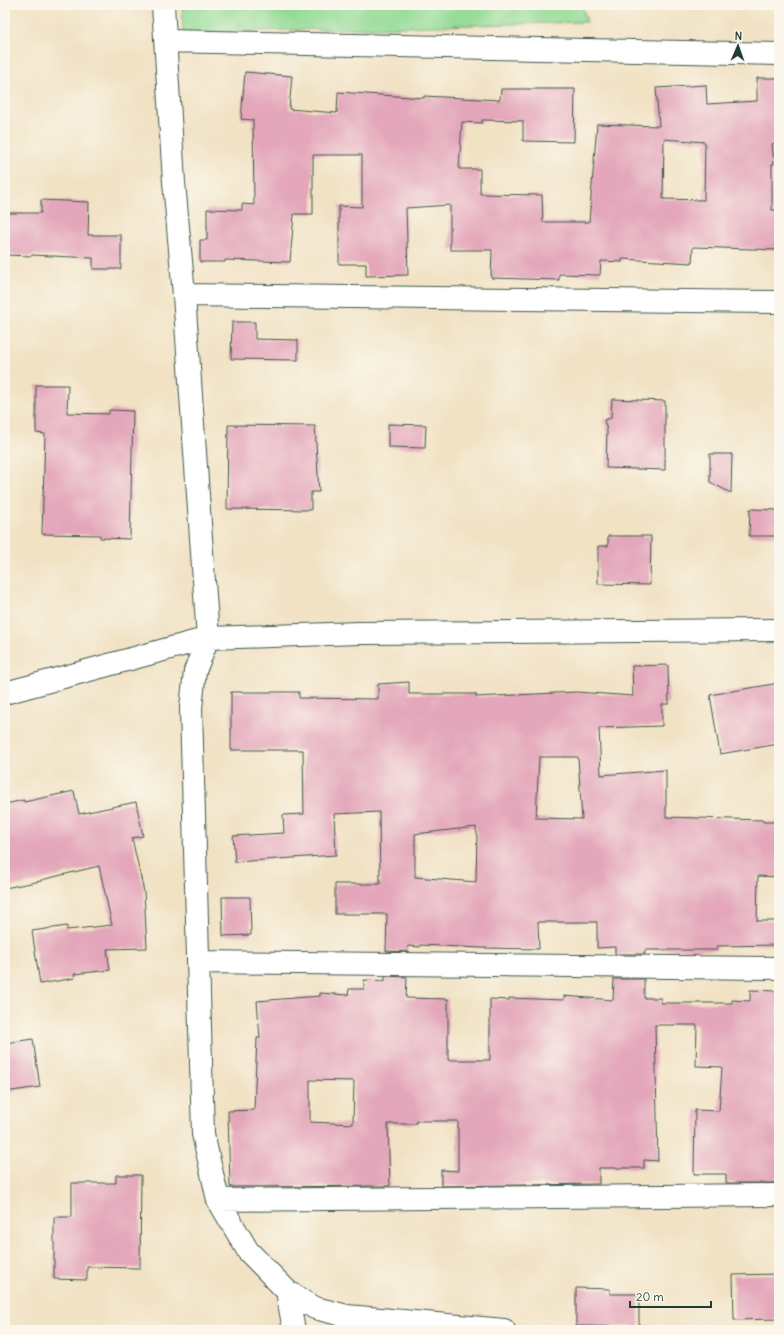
<svg xmlns="http://www.w3.org/2000/svg" width="784" height="1335" viewBox="0 0 784 1335" font-family="Delius,sans-serif">
  <rect width="100%" height="100%" fill="#fbf7ec"/>
  <filter id="ink" filterUnits="userSpaceOnUse"><feTurbulence type="fractalNoise" baseFrequency=".025" numOctaves="2"/><feDisplacementMap in="SourceGraphic" scale="8" xChannelSelector="R" yChannelSelector="G"/><feConvolveMatrix kernelMatrix="1 2 1 2 8 2 1 2 1" color-interpolation-filters="sRGB"/></filter>
  <filter id="wash" filterUnits="userSpaceOnUse"><feTurbulence type="fractalNoise" baseFrequency=".012" numOctaves="4" result="noise"/><feDisplacementMap in="SourceGraphic" scale="16" xChannelSelector="R" yChannelSelector="G"/><feGaussianBlur stdDeviation="0.9" result="paint"/><feColorMatrix in="noise" values="0 0 0 0 0 0 0 0 0 0 0 0 0 0 0 0 0 1.4 0 .05"/><feComposite in="paint" operator="in"/></filter>
  <g filter="url(#wash)">
    <rect width="100%" height="100%" fill="#f1e2c4"/>
    <path fill="#93da94" stroke="#598c64" d="M182 5H582L587 22 183 33Z"/>
    <g id="blocks">
      <path fill="#e3a6ba" fill-rule="evenodd" d="M245 72 292 76 289 109 337 113 338 92 424 98V96L500 100 501 89H575L574 142 523 141V121L482 120V123L462 122 459 169H480V194L542 195 543 222H589L597 124 659 126 656 88 706 85 707 104 757 101V78H779V143L772 144 774 164H772V210H779V250L693 247 692 263 622 259V262L601 261 600 275 559 274V280L491 278 492 250H450V205L406 208 408 275 366 276V264H339V206L362 207V155H313V214H294L290 262 225 260V262H200V240H207V209L242 210V204L254 205 253 120 241 119ZM664 139 705 142 704 200 663 199Z
        M41 200 89 202 88 235H121V269H93V258L32 255V256L5 255V213H41Z
        M232 322H255V339L298 340V360L231 359Z
        M36 385H68L67 413 109 414V410L133 411 130 539 100 538V535L42 534 45 434 36 433Z
        M612 399 665 401V470L606 468 607 430 604 420 611 418Z
        M388 424 426 425 425 448 388 447Z
        M228 425 315 426 319 492H311V510L227 509Z
        M710 454H732L731 493 710 482Z
        M750 509 778 510 777 536H749Z
        M608 536H651L650 585 598 584V546H608Z
        M668 665 669 704H662V726L599 728 601 775 666 770V817L763 820V822H779V877L758 876 757 921H779V945L717 946V950H645V954H615V947L597 948V922H538L539 949 482 948 420 945V947L408 946 407 952 386 951 387 914H335V884H380L379 812 334 814 336 855 235 862 233 836 284 833 283 815 304 814 303 750H231V692H299V698L378 699V684L409 682V694H476V697L576 692 633 696 632 666ZM539 757H578L582 819 536 818ZM476 827V831L477 832 476 882 415 877V834Z
        M779 683V744L720 754 710 695Z
        M74 791 79 814 136 802 143 836 132 838 144 892 147 948 107 949 110 970 74 974 75 978 40 984 32 931 67 926V930L112 925 99 866 41 880V881L5 888V804L24 800V802Z
        M222 897H250L251 935 223 936Z
        M385 976 407 977 406 998 448 999V1060H490V999L509 1000V998L564 1000V996L613 1000 614 979H644V998H661V1003H732V1000L750 1001V990L778 991 779 1183H726V1174H694L695 1110 719 1111 722 1067 696 1066 697 1025H655L658 1161 644 1160V1168H599V1184L441 1186V1170L458 1171V1121H416V1124H388L390 1186 230 1187 228 1111 254 1110 257 1038H260L257 1001 320 996V993L348 995 349 989H364V980L385 981ZM310 1080 354 1081 353 1124 310 1122Z
        M33 1039 40 1087 5 1092V1043Z
        M116 1175H141L140 1268 87 1267V1280L54 1279V1217H72V1183H116Z
        M779 1274V1319L734 1320 733 1275Z
        M576 1288 610 1289V1294H639V1327L576 1326Z"/>
    </g>
  </g>
  <g filter="url(#ink)">
    <use href="#blocks" fill-opacity="0" stroke="#3e564a" stroke-width="1"/>
    <g fill="none" stroke-linecap="round" stroke-linejoin="round">
      <g stroke="#3e564a" stroke-width="24">
        <path id="minor" d="M163 5 174 182 184 295 208 638 195 671 191 708 203 1134 218 1200 248 1251 287 1291 315 1308 347 1316 504 1330
          M165 41 779 54
          M184 295 779 302
          M5 693 208 638 359 633 779 630
          M198 962 779 968
          M218 1200 779 1195
          M287 1291 294 1330"/>
      </g>
      <use href="#minor" stroke="#fff" stroke-width="22"/>
    </g>
  </g>
  <rect width="784" height="1335" fill="none" stroke="#fbf7ec" stroke-width="20"/>
  <g transform="translate(738 46) rotate(2)" stroke="#fbf7ec" stroke-width="3" paint-order="stroke">
  <path d="M0-3L7 15L0 10L-7 15Z" fill="#1f3d34"/>
  <text y="-6" font-size="11" font-weight="bold" text-anchor="middle" fill="#1f3d34">N</text>
  </g>
  <path d="M630 1301v6h81v-6" fill="none" stroke="#1f3d34" stroke-width="2"/>
  <text x="636" y="1301" font-size="12" fill="#1f3d34" stroke="#fbf7ec" stroke-width="3" paint-order="stroke">20 m</text>
</svg>
